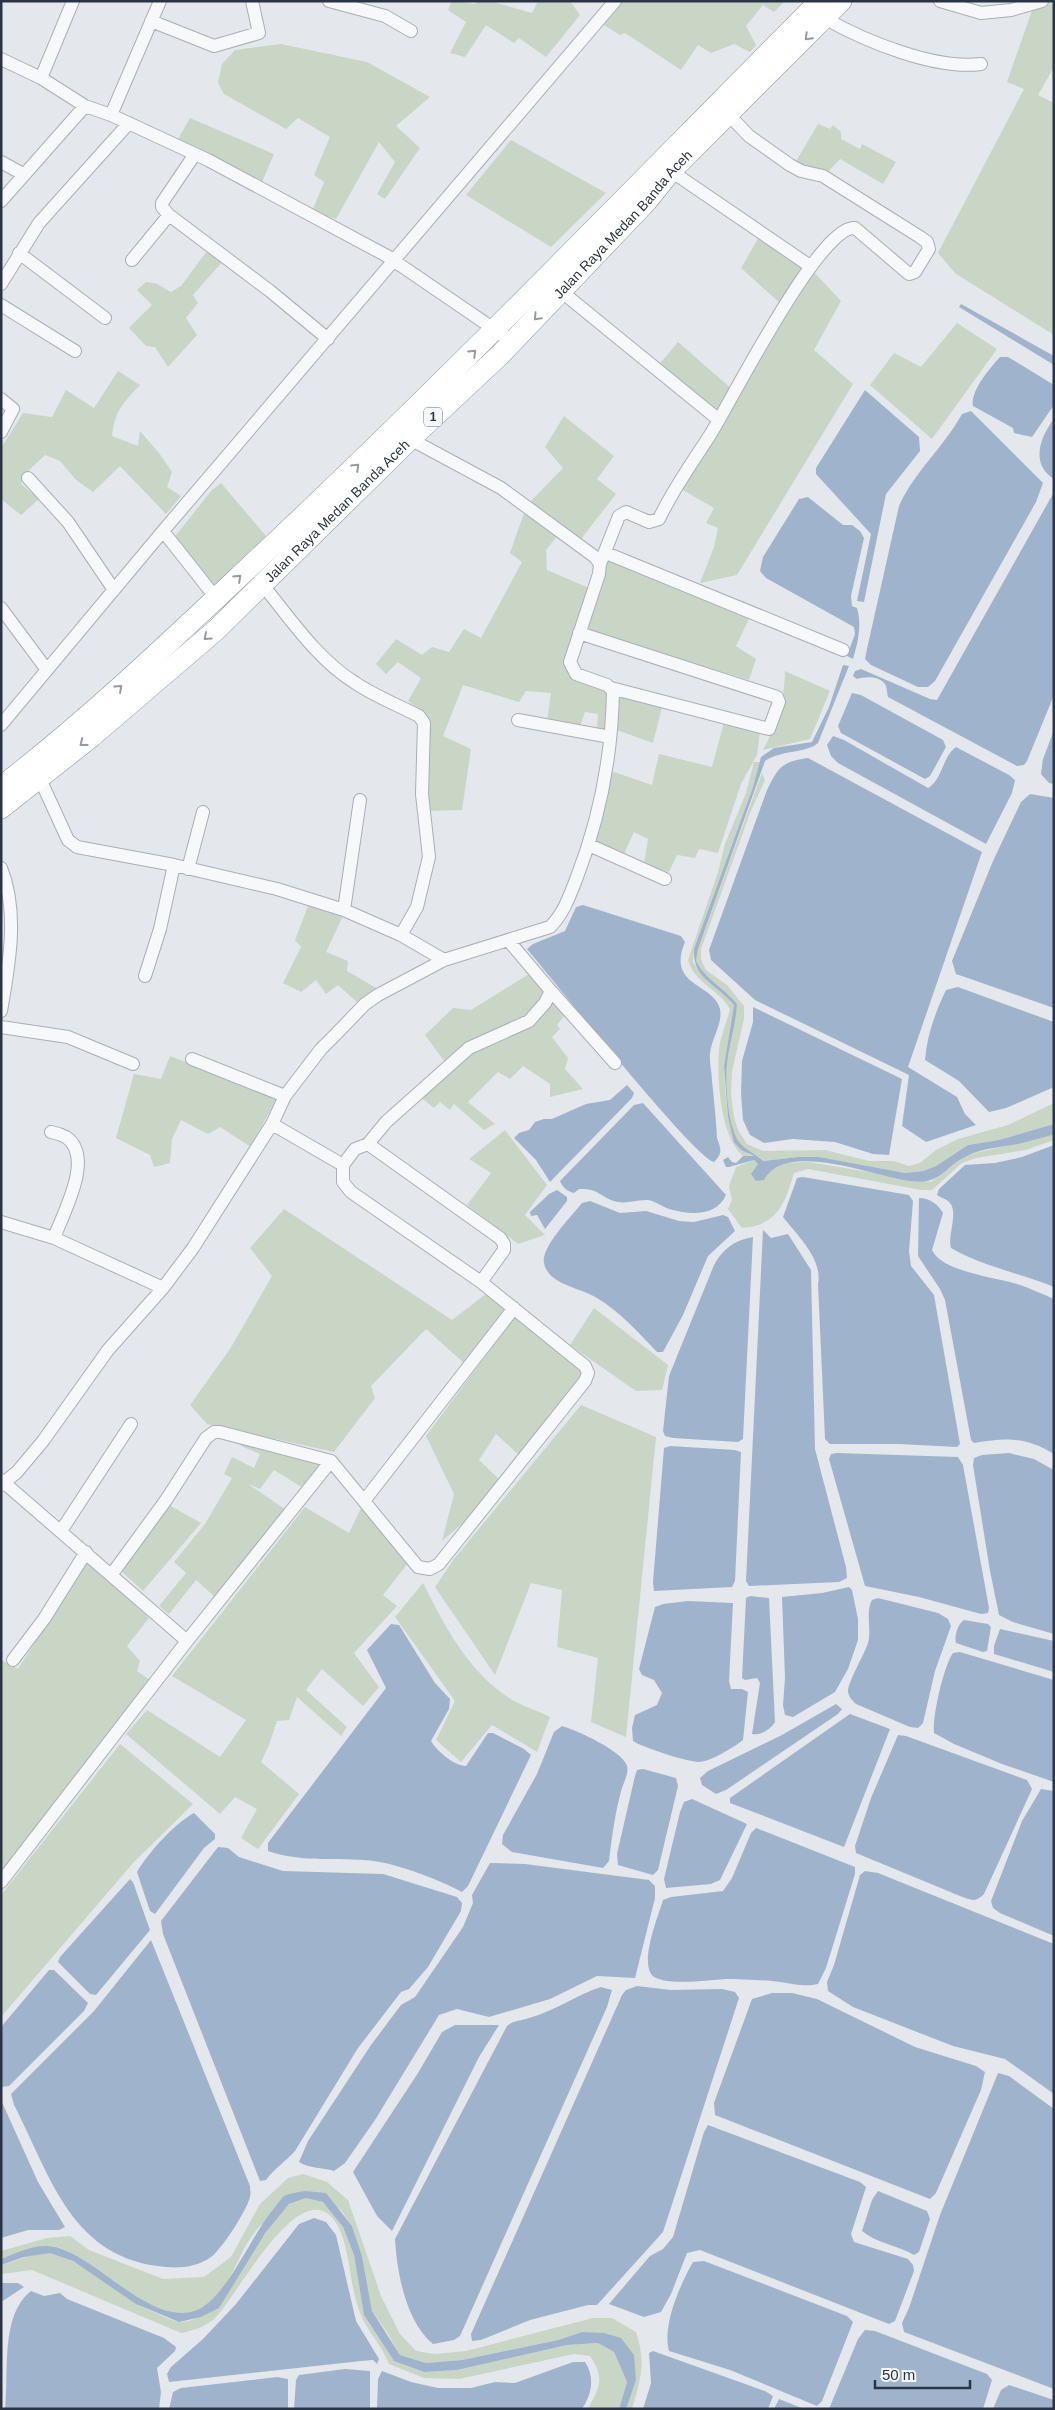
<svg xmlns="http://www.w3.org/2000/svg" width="1055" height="2410" viewBox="0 0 1055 2410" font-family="Arial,sans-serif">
  <rect width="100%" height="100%" fill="#e4e7ec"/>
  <path fill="#c9d6c5" d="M452 1 474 4 479 1H490L532 13 538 1H570L580 15 546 57 519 38 514 43 486 25 465 57 450 53 466 22 448 10Z
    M619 1H785L774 12 763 5 746 26 756 45 750 52 734 44 711 53 698 45 681 70 625 33 620 35 602 24 606 21Z
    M1035 2 1054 4V67L1038 95 1054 103V335L956 274 938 253 1024 89 1007 82Z
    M281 44 367 62 430 97 396 126 420 148 385 199 377 194 395 162 379 142 336 219 312 212 324 182 314 175 330 137 298 118 286 129 224 94 218 83 222 64 235 50Z
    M190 118 274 154 262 182 178 139Z
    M818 124 830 129 833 125 841 132V139L860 149 862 144 896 162 883 184 840 159 826 174 795 163Z
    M511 140 606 193 551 247 466 195Z
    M760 235 805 267 781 304 741 268Z
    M207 251 222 262 193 295 198 303 186 318 197 335 168 367 155 347 146 346 129 328 152 305 137 290 146 282 155 283 171 292 181 286Z
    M812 270 841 301 814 350 853 384 737 575 700 583 714 547 718 528 706 523 714 508 681 489Z
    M957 323 997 349 932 439 870 385 894 353 921 367Z
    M678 342 733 390 716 412 658 366Z
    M118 371 140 385C123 403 115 411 112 436L138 446 140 431 159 453 172 472 167 487 181 496 166 514 120 466 93 492 76 480 60 461 45 455 25 474 21 484 39 499 21 515 1 499V448L23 413 52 417 66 390 94 408Z
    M564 416 614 456 597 479 616 494 581 539 529 503 563 468 545 447Z
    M221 483 266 536 212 588 173 539 211 491Z
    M524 513 558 535 546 550 547 570 589 588 580 615 568 673 609 691 608 730 597 728 598 714 585 712 580 726 547 721 551 693 526 691 519 702 463 685 443 736 471 749 462 810 424 811 428 716 408 701 421 678 398 662 386 674 376 664 396 639 422 655 432 647 449 652 464 629 481 638 522 562 510 553Z
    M608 561 749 619 736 646 756 659 749 680 584 630Z
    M785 671 830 691 810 739 763 750C778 722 784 703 785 671Z
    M619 695 662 707 653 743 614 729Z
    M724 722 760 732 757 755 741 784 718 853 699 849 695 858 677 855 669 872 644 864 648 839 634 832 623 856 593 843 608 793 611 771 652 785 659 754 712 767Z
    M754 762H760L753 787 694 949 693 962 707 981 723 992 734 1005 724 1066 725 1087 728 1117 741 1150 754 1157 743 1156C720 1137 717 1079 719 1050 720 1037 727 1022 730 1009 719 989 694 983 688 960L718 872 725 844 746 793Z
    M762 773 765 780 750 813 701 949V959L706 970 727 985 744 1006V1019L732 1071 731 1095 734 1117 738 1130 747 1144 763 1151 825 1150 869 1161H894L909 1166 920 1163 936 1150 958 1139 1008 1125 1054 1103V1124L999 1140 968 1145 936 1166 923 1171 905 1173 818 1157H798L763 1161C757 1154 748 1151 741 1144 728 1131 725 1084 727 1065 729 1044 736 1025 737 1004 724 988 705 979 696 961L698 949Z
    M308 906 343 916 326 952 348 961 347 971 378 989 358 1003 338 985 326 994 316 980 301 992 283 983 301 947 295 940Z
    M529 974 547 992C522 1026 481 1042 445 1062L425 1035 453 1008 471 1010Z
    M552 1003 565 1015 557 1025 560 1029 552 1037 568 1058 565 1069 583 1089 550 1097V1084L523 1066 510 1079 498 1072 468 1102 495 1124 484 1130 454 1104 450 1110 440 1102 434 1108 419 1096 467 1054 535 1021Z
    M170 1056 277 1097 251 1147 220 1127 208 1134 181 1120 172 1139 170 1163 154 1167 150 1155 116 1138 134 1074 161 1079Z
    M505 1130 547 1185 525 1215 545 1235 518 1244 467 1205 491 1173 469 1159Z
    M1054 1134V1140L1026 1150 976 1158 962 1163 932 1190H921L808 1169 794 1173C785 1203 778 1225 742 1228L728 1209 732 1200 729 1186 736 1167 754 1160 768 1172 784 1163 808 1162 931 1182 967 1155Z
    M284 1209 452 1320 486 1294 507 1310 464 1363 426 1329 371 1386 375 1398 334 1452 207 1424 190 1405 230 1349 272 1276 250 1248Z
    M594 1308 668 1365 662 1390 636 1391 570 1345Z
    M516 1315 583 1373 520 1456 496 1434 479 1460 499 1479 476 1512 442 1541 454 1494 426 1436Z
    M581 1405 656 1437 626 1737 591 1722 598 1658 557 1647 562 1590 531 1583 495 1675 435 1587 454 1559Z
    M242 1442 324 1463 305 1489 274 1470 260 1489 248 1484 286 1510 217 1599 196 1580 169 1614 159 1606 186 1573 174 1562 205 1524 232 1478 224 1474 232 1457 254 1468 260 1454 241 1446Z
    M169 1505 201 1523 143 1591 121 1571Z
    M362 1506 408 1563 383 1595 397 1606 354 1653 379 1687 363 1706 322 1669 306 1690 347 1727 341 1736 297 1697 289 1720 277 1721 269 1745 261 1762 299 1794 258 1849 241 1838 257 1809 235 1797 220 1814 126 1734 147 1710 220 1757 246 1720 172 1676 305 1507 349 1533Z
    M87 1561 149 1618 127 1646 140 1661 137 1671 150 1680 1 1872V1660L18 1669Z
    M423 1583C445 1627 470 1675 514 1701 525 1707 538 1711 550 1717L537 1752 492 1725 461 1762 436 1740 455 1701 395 1617Z
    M120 1744 193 1804 133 1863 1 2017V1895Z
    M303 2174 327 2182 348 2200 381 2296 400 2334 416 2351 435 2354 466 2351 593 2318H612L636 2332C646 2362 641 2379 632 2409H626L634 2355 582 2332 558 2340 462 2360 426 2363 400 2355 387 2332 372 2311 362 2256 352 2226 341 2210 305 2191C290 2202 273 2213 260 2226 236 2250 232 2295 198 2310 150 2330 91 2247 49 2246 37 2246 14 2256 1 2259V2251L47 2238 70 2236 89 2250 163 2279 204 2277 231 2257 260 2204 288 2178Z
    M306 2198 324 2202 343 2227 354 2255 364 2315 394 2361 424 2372 457 2370 567 2345 598 2343 614 2352 627 2382 619 2409H588C600 2386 605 2378 590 2356L574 2354 459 2379 424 2378 389 2364C381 2344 368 2332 361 2315 349 2288 351 2251 338 2226 303 2163 235 2302 213 2320 203 2327 193 2331 181 2333L32 2270 1 2274V2265C17 2261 32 2253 49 2253 74 2254 123 2299 151 2311 159 2314 171 2321 180 2322 226 2322 257 2232 288 2205 293 2202 301 2200 306 2198Z"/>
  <path fill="#9fb4cc" d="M961 304 1054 356V365L959 307Z
    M1000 357H1008L1054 385V405L1032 437 1014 433 1013 428 973 406C970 391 990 368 1000 357Z
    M865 390 919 437 920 451 886 494 864 602 857 601 871 534 816 474V468Z
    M971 411 1043 483 1036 502 935 681 928 687H918L871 665 865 659 867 649 899 506C914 472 944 447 962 414Z
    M1054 419V479C1030 464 1040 437 1054 419Z
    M1054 492V695L1027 761 1024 765 1017 766 888 697C887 693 887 687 885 684 880 676 865 676 857 679L853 676 855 671 861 669 930 699 937 700Z
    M808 497 843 525H852L860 531 864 538 851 596 852 606 857 608C862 624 858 643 853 659L847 656 855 634 854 627 766 578 760 571 763 557 799 499Z
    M843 665 849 666 818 743C807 753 781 750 765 761L698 949 696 961C705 979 724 988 737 1004 736 1025 729 1044 727 1065 725 1084 728 1131 741 1144 748 1151 756 1154 763 1161L798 1157H819L905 1173 923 1171 936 1166 968 1145 999 1140 1054 1124V1134L1052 1135C1041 1138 1030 1141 1018 1144 1002 1147 982 1148 967 1156 943 1168 941 1185 911 1181 876 1177 785 1139 764 1180L756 1181 751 1174 758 1164 754 1160 729 1167H726L723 1160 728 1157 732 1162 736 1163 743 1156H754L741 1150 734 1142 728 1117 724 1066 734 1005C717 984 692 979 694 949L753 787 761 757 774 748 812 742 829 707Z
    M852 693 861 695 943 740 946 747 930 776 925 779 841 733 838 726Z
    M1054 730V784L1049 783 1041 774 1043 759Z
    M833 736 844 740 928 788C943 779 942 757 956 747L1009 775 1015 780 1012 793 986 844 838 763 831 756 827 745Z
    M808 758 982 852 908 1067 957 1097 965 1114 976 1125 926 1142 902 1126 909 1075 755 1000 711 960 709 950 767 790C779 766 782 762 808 758Z
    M1030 794 1054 798V1008L956 974 952 961 993 861 1021 802Z
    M583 905 681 936 685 942C666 987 714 983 720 1009 723 1024 711 1039 710 1054 709 1062 712 1072 712 1081 714 1100 716 1119 717 1138 721 1149 723 1153 714 1162 694 1158 551 977 527 949L533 944 565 931 576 907Z
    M958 987 1054 1022V1087L1006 1108 989 1112 959 1081 925 1060C927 1035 935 1013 946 990Z
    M753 1007 902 1079 889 1155 873 1154 835 1142 793 1139 764 1143 750 1135 743 1120 741 1094 742 1061 753 1022Z
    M627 1085 634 1093 632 1098 550 1182 536 1160 514 1138 519 1133 529 1130 535 1122 544 1119H552L586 1104 610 1100Z
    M643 1103 726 1195C716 1217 690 1215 669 1209 663 1207 655 1201 648 1200 636 1199 626 1205 614 1201 597 1195 600 1189 579 1189L574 1193C567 1191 563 1188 560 1181L634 1105Z
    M1054 1145V1287C1020 1273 984 1267 951 1248 947 1235 960 1210 948 1201 944 1198 941 1198 937 1195L939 1189 965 1165 995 1163 1022 1157Z
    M803 1177 909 1195 913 1201 909 1251 911 1266 934 1295 960 1444 957 1447 899 1444H830L825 1439 818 1284C823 1259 797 1235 783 1217L797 1178Z
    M557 1190 567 1197V1201L545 1229 537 1215 531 1216 530 1212 549 1194Z
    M919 1198C929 1198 938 1204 943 1213L932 1250C942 1272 995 1277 1017 1284 1030 1288 1042 1294 1054 1299V1454C1025 1436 1007 1438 974 1443L971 1440 945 1300 940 1289 918 1256Z
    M590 1201 620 1213 646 1211 679 1221 694 1222 723 1215 728 1217 735 1231 708 1256 683 1315 663 1352H657C639 1333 619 1311 597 1298 582 1288 548 1285 544 1263 541 1248 568 1220 577 1209L582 1203Z
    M763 1230 771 1238 788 1234 811 1270 815 1449 846 1567 847 1578 839 1582 749 1586 746 1581Z
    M753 1237 743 1439 738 1442 673 1438 665 1436 663 1431 669 1376 714 1265C723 1249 734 1240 753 1237Z
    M670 1446 735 1450 741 1452 735 1581 732 1587 654 1591 653 1582 664 1448Z
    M837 1453 958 1457 963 1465 989 1608 988 1613 981 1614 919 1597 865 1586 829 1459 831 1454Z
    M1009 1453 1034 1459 1054 1470V1634L1013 1622 999 1615 990 1571 973 1465 974 1458 982 1455Z
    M849 1587 852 1590 858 1619V1640L848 1669 835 1692 793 1717 785 1715 783 1705 785 1678 782 1597 822 1593Z
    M750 1596 769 1598 775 1722C771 1729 760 1736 752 1734L760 1683 757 1678 745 1680 742 1678 746 1598Z
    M878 1598 938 1613 948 1619 951 1626 935 1671 923 1723 918 1728 910 1727 856 1704C852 1700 848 1696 848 1691 848 1682 864 1655 868 1643 872 1629 865 1613 872 1600Z
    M688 1601 733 1603 729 1681 731 1689H742L748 1692 743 1740C734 1747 710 1762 699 1762 687 1762 642 1747 633 1741L632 1728 635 1715 657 1705 662 1693 654 1680 642 1675 639 1669 655 1607 663 1604Z
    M964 1620 988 1624 991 1627 987 1651 983 1652 956 1643C954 1636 958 1624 964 1620Z
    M391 1624 399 1625 435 1683 450 1699 449 1709 431 1741C437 1751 454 1766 466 1766L488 1733H493L524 1749 531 1755 468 1886 462 1892C438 1879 391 1861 364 1860 331 1858 300 1862 268 1851V1843L274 1835 386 1688 367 1650Z
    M1000 1629 1054 1641V1672L994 1654V1646Z
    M960 1652 1054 1680V1782L1002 1764 954 1744 934 1733C932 1717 944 1665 953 1653Z
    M836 1704 842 1709 838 1714 726 1790 716 1794 702 1785 700 1778 708 1771 782 1735Z
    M850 1714 890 1729 844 1847 730 1803V1798Z
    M562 1726C576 1730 623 1751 627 1766 629 1773 624 1782 622 1788 615 1812 612 1837 609 1861L603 1868 512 1852 502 1844 503 1835 537 1774 554 1732Z
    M898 1735 906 1736 1027 1780 1032 1789 984 1894C975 1903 971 1900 960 1896L856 1853 855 1846 871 1798Z
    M643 1769 676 1778 678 1786 658 1870 653 1875 618 1865 617 1854 635 1776 637 1770Z
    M1041 1789 1054 1791V1936L1000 1913 993 1908 991 1901 1022 1821Z
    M692 1799 747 1824 720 1880 711 1884 666 1888 664 1879 680 1812 684 1802Z
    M194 1813 215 1834V1839L204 1848 155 1914 150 1911 137 1872C148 1853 175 1823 194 1813Z
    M756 1828 855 1867V1874L826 1968 818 1984C803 1988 787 1982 772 1981 758 1980 739 1979 726 1979 711 1980 659 1987 651 1974 641 1958 658 1917 663 1900L671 1897 723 1891 732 1878 751 1833Z
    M218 1847 228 1848 239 1857 283 1871 383 1874 457 1897 462 1903 461 1911 428 1967 409 1989 401 1992 358 2048 295 2151C285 2162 275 2168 266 2180L260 2181 163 1934 161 1921Z
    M490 1863 525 1864 649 1880 655 1886V1898L635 1978 597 1976 550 1999 489 2017 457 2009 439 2015 375 2120 345 2163 334 2171C322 2167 310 2169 299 2162L308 2141 371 2045 401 2005 415 1997 463 1927 473 1903 472 1895Z
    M865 1871 878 1873 1054 1944V2094L1005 2059 953 2046 853 2007 828 1991 827 1982 834 1965 860 1875Z
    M130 1879 133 1882 150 1930 96 1995 90 1994 58 1962 60 1957Z
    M151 1940 250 2186C250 2189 251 2194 250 2197 247 2210 222 2249 211 2257 196 2268 176 2269 157 2266 69 2254 49 2172 14 2105L11 2094 94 2011Z
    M49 1970H54L88 2003 84 2011 9 2086 2 2087 1 2027Z
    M637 1986 671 1990 722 1989 735 1992 739 1998 663 2232 597 2305H588L530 2320 481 2340 472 2341 471 2334 622 1995 626 1990Z
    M601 1987 612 1990 607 2007 460 2336 454 2340 433 2344C406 2322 397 2273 395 2239L507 2026C514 2020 521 2021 529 2018 555 2011 576 1995 601 1987Z
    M772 1993H792L817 1999 915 2047 976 2066 985 2072 981 2090 936 2193 930 2199 715 2115 714 2103 752 1999Z
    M455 2025H499L479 2057 392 2231 377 2216 353 2172 418 2073 442 2032Z
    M998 2073 1009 2076 1054 2109V2389L904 2332 902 2323 909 2308 940 2215Z
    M1 2100 38 2182 65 2227 59 2230H28L1 2238Z
    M708 2125 860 2182 866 2187 851 2234 854 2242 908 2259 913 2265 914 2271 895 2321 889 2324 700 2250 687 2253 671 2294 661 2312 644 2317 609 2304 650 2256 663 2249 673 2237 704 2132Z
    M305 2191 326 2193 352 2226 362 2256 372 2311 400 2355 426 2363 462 2360 558 2340 582 2332 604 2333 621 2338 634 2355 636 2380 626 2409H619L627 2382 614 2352 598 2343 567 2345 457 2370 424 2372 394 2361 364 2315 354 2255 343 2227 323 2202 306 2198 289 2204 266 2232 219 2308 201 2317 179 2322 136 2304 73 2261 50 2253 24 2257 1 2265V2259C16 2253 32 2245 48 2246 92 2248 149 2329 197 2310 225 2299 251 2237 271 2212 276 2207 281 2197 286 2195 292 2193 299 2192 305 2191Z
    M878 2191 927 2211 930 2219 919 2252 914 2255C897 2245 876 2243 862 2231L872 2200Z
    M314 2218 326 2222 336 2235 356 2321 379 2359 377 2364 373 2360 361 2361 169 2382 167 2374 171 2367 203 2339 236 2304 299 2224Z
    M704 2261 847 2316 853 2322 822 2401 817 2406 730 2370 669 2351C662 2325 680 2285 693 2262Z
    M1 2283H18L24 2287 1 2302Z
    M31 2291 44 2296 60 2293 67 2299 164 2338 176 2347 175 2351 157 2368 161 2392 159 2409H5C9 2372 0 2315 31 2291Z
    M865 2330 875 2331 987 2374 992 2380 983 2409H829L858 2339Z
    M653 2351 765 2391 773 2396 768 2409H643L651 2383 649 2353Z
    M573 2362H585C595 2377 592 2394 582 2409H377L378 2379 382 2371 411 2382 438 2388H471L495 2382 515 2383Z
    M345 2369 370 2371V2409H294L296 2380 299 2375Z
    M277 2377 288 2379V2409H169L173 2392 181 2388Z
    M1009 2385 1054 2400V2409H993L1001 2390Z
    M779 2399 804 2409H774Z"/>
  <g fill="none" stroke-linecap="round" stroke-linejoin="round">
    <g stroke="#a9aeb7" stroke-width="14">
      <path id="minor" d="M329 1 385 16 411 31
        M940 1 981 13 1011 10 1042 1
        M826 19C865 41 935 70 981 64
        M151 21 214 46 259 33 252 1
        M1 59 41 78 85 106 111 115 208 160 387 256 513 342
        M41 78 73 1
        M111 115 160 1
        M195 154 162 203V207L169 215 270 291 328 339
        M1 162 23 174
        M671 171 810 266
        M1 201 85 106
        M19 253 105 318
        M132 260 169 215
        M1 284 39 223 129 123
        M562 292 719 420
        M1 305 75 351
        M1 399 13 409 1 432
        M28 478 68 522 114 590
        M163 531 219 602
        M606 553 843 650
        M600 564 619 516 626 512 649 522 659 519C673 489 692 463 710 435 731 402 820 224 855 228L909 274 915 272 929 249 927 242 920 237 823 176 801 171 790 165 749 136 729 115
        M262 584C289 617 317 659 354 682 374 696 398 705 419 716L424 723 422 794 429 857 417 907 401 935
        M1 608 47 670
        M579 633 777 697 779 702 769 729 611 688
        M518 720 610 737
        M1 725 163 531 615 1
        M40 779 68 840 77 847 174 865 277 889 344 910 401 935 444 960
        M589 845 665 879
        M1 868C19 912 9 966 1 1011
        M188 869 203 812
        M344 910 360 800
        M145 976 160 929 174 865
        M551 991 615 1063
        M1 1027 68 1037 133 1064
        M192 1059 285 1096
        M51 1132C56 1133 62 1135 66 1137 95 1157 63 1213 54 1238
        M368 1144 500 1238 504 1244V1250L481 1282
        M343 1165 355 1149 368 1144 386 1122 469 1048 529 1021 545 1003 551 991 508 940
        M1 1222 54 1238 163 1288
        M1 1480 187 1641
        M1 1485 17 1472 43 1441 108 1350 163 1288 193 1248 272 1124 285 1096 321 1049 337 1033 365 1004 378 995 444 960 550 927C564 913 570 895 577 877 600 817 612 755 613 691L607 685 576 674 570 662 599 574 600 564 595 557 501 488 410 439
        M364 1501 514 1308
        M61 1531 131 1424
        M112 1574 166 1500 206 1438 214 1432H220L331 1461
        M13 1660 44 1619 86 1552
        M1 1882 187 1641 331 1461 418 1567 430 1569 439 1564 585 1381 588 1373 585 1366 481 1282 351 1192 343 1182V1165L272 1124"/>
    </g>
    <g stroke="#8b94a3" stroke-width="22">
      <g id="trunk">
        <path d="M1 787C93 716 177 635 261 556 453 376 635 187 820 1"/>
        <path id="s1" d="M1 808 91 737 216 630 410 439 500 355 646 202 671 171 841 1"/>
      </g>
    </g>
    <use href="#minor" stroke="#f7f8fa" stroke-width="12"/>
    <use href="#trunk" stroke="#fff" stroke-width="21"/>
  </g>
  <defs><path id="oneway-chevron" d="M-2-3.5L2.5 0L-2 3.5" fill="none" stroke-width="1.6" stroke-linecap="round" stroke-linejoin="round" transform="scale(1.25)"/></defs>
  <g stroke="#959aa2">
    <use href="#oneway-chevron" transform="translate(808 37) rotate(135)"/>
    <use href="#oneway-chevron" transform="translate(537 317) rotate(134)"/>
    <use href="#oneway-chevron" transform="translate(473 353) rotate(-44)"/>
    <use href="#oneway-chevron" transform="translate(356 467) rotate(-44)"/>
    <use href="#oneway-chevron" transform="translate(238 578) rotate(-43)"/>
    <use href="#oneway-chevron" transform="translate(207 637) rotate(138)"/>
    <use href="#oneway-chevron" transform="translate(119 688) rotate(-42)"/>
    <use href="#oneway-chevron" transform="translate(83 743) rotate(142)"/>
  </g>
  <g text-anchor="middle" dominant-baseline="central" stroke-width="5" stroke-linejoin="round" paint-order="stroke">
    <rect fill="#f4f6f9" stroke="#676e7b" stroke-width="1" x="424" y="407.5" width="18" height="19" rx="4"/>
    <g font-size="12" font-weight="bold" fill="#2b3445">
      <text x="433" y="417">1</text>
    </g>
    <g font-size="14" fill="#2b3445" stroke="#f4f6f9">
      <text stroke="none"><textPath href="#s1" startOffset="854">Jalan Raya Medan Banda Aceh</textPath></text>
      <text stroke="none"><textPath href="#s1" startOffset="449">Jalan Raya Medan Banda Aceh</textPath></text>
    </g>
  </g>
  <rect width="1055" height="2410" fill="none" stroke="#2b3445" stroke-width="5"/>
  <path d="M875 2380v8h95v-8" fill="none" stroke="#2b3445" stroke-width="2.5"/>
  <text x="882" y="2380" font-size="15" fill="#2b3445" stroke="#f4f6f9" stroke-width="4" paint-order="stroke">50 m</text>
</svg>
